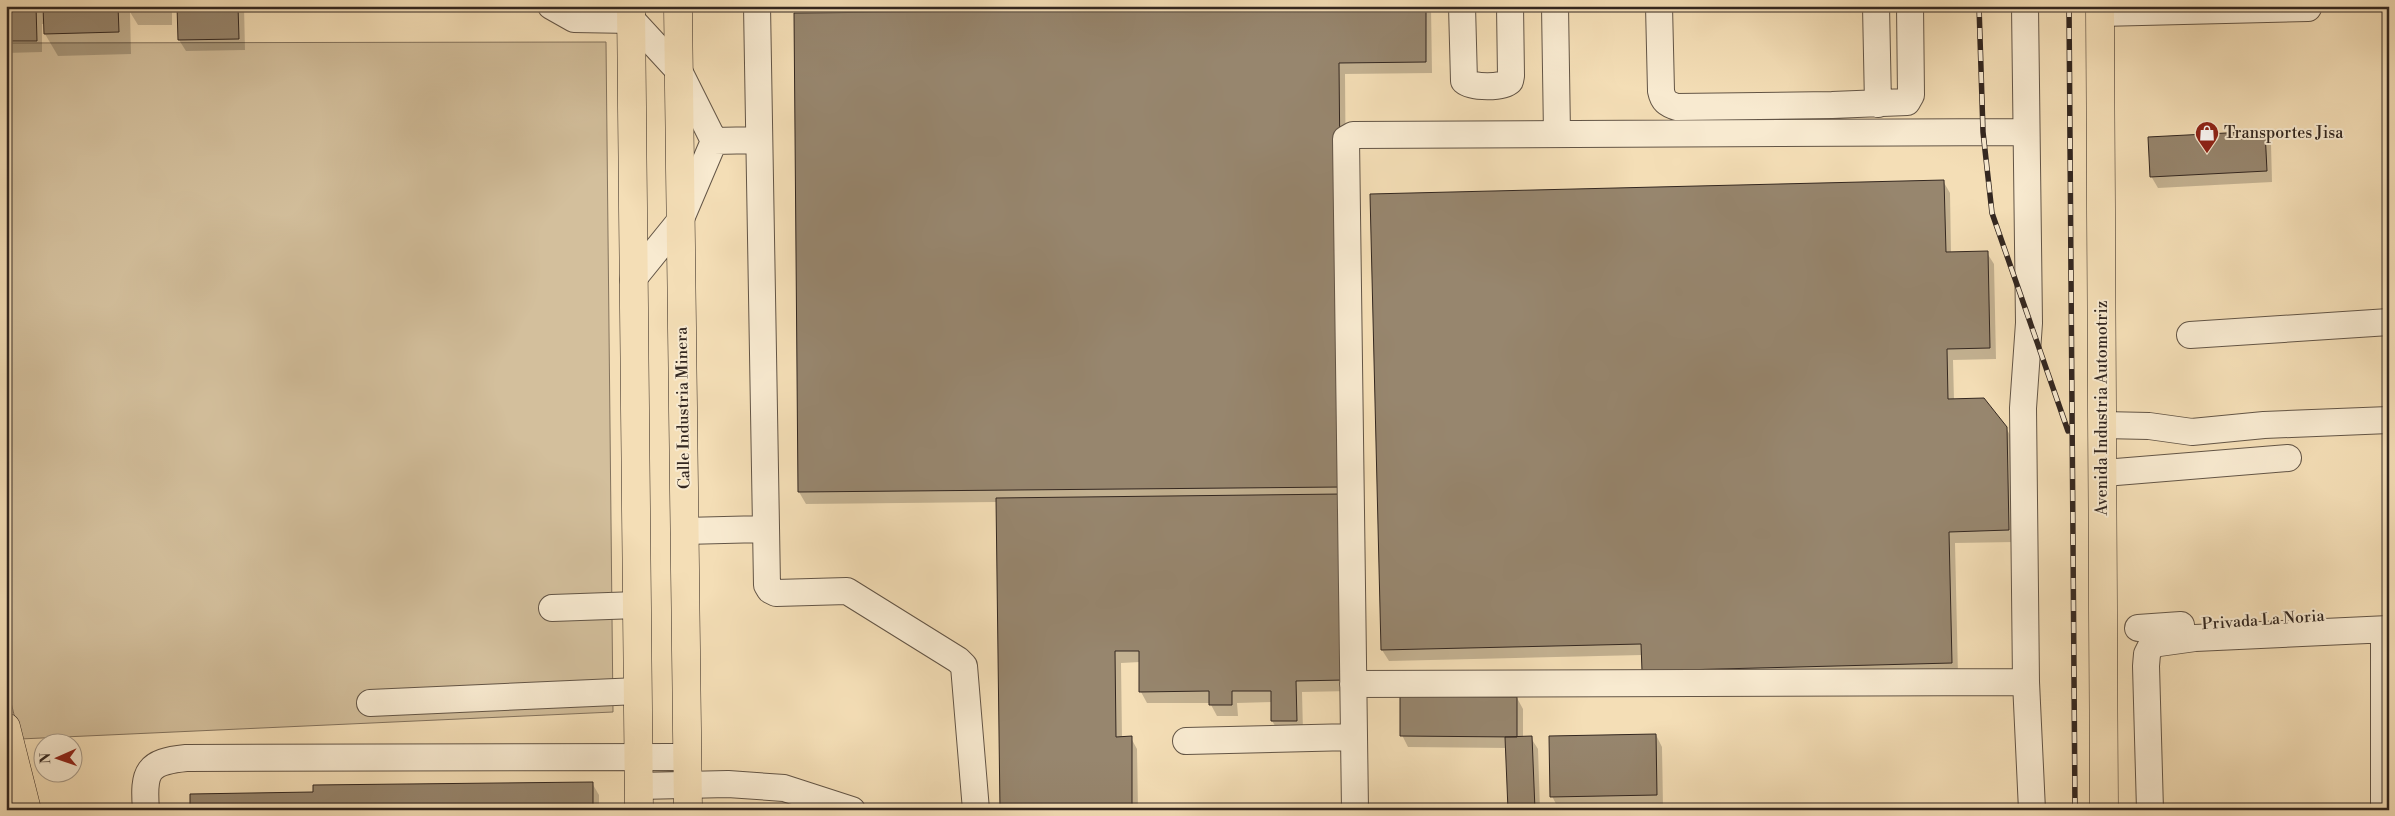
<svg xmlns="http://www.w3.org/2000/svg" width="2395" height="816" viewBox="0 0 2395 816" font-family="'Libre Bodoni',serif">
  <rect width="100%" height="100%" fill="#f4deb6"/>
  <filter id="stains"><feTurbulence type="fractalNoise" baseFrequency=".004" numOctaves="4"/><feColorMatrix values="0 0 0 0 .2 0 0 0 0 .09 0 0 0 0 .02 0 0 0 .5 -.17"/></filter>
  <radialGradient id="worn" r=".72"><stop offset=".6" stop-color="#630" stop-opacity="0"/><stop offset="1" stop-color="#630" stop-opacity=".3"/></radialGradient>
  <path fill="#d3bf9c" stroke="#83735e" d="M606 42 613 712 20 739 6 682V43Z"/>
  <path fill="#0003" d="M6 6H172V25H138L130 12 131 54 58 56 45 34V24H42V52L6 53Z
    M178 6H244L245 50 186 51 179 40Z
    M846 6H981V7L847 9Z
    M1010 6H1431L1432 73 1345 74 1350 691 1302 692 1303 732H1279L1272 721V702L1237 703 1238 716H1217L1210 703H1147L1141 692 1140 662 1121 663 1122 738H1131L1137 749 1138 810H1001L997 502 806 504 799 492 795 14 1010 12Z
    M2264 132 2271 144 2272 182 2158 188 2151 176Z
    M1943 181 1950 193 1951 253H1987L1994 264 1996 359 1953 360 1954 400 2006 428 2013 440 2015 542 1955 543 1958 675 1650 682 1642 655 1389 661 1382 650Z
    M1517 698 1523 709V738H1531L1538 749 1540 810H1509L1507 748 1408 747 1402 735Z
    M1656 735 1662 747 1663 807 1839 808 1840 810H1659V806L1558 808 1552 796Z
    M592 783 599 795V810H191L314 794Z"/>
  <path fill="#97866e" stroke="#332720" d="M6 6H36L37 41H6Z
    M43 6H118L119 32 44 34Z
    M177 6H238L239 39 178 40Z
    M1008 6H1426V62L1339 63 1343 487 798 492 794 13 1008 11Z
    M2265 131 2267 171 2150 177 2148 137Z
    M1944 180 1946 252 1988 251 1990 348 1947 349 1948 399 1984 398 2007 427 2009 530 1949 532 1952 663 1642 671 1641 644 1381 650 1370 194Z
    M1342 494 1344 680 1296 681 1297 721H1271V691H1232V705H1209V691L1139 692V651H1115L1116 737 1132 736V810H1000L996 498Z
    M1400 696 1517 697V737L1400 736Z
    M1656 734 1657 795 1550 797 1549 736Z
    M1532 736 1535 810H1508L1505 737Z
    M593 782V810H190V794L313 792V785Z
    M1658 806 1839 807V810H1658Z"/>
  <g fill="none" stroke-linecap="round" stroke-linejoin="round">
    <g stroke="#635546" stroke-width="28">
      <path id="minor" d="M551 6 574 19 632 20 679 71 714 141 680 221 633 279
        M757 6 767 585 770 590 776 593 847 591 958 660 964 666 976 810
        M1462 6 1464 81C1472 88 1503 88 1510 81L1511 76 1510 6
        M1555 6 1557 134
        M1659 6 1661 91C1663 101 1667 104 1677 107L1832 105 1907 102 1911 95 1910 6
        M1876 6 1878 104
        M2025 6 2029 323 2023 408 2026 682 2032 810
        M2100 13 2308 8
        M714 141 759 140
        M2190 335 2389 322
        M2103 425 2149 426 2192 432 2264 425 2389 420
        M2104 473 2288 458
        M684 531 766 529
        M552 608 637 605
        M2138 628 2181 625
        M1353 684 2026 682
        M370 703 638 691
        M1186 741 1353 737
        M639 786 728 784 784 788 852 810
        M146 810C143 771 147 762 186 758L686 757
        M1355 810 1346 139 1353 135 2026 132
        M2150 810 2146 666 2147 654 2152 644 2195 638 2389 629
        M2384 810V630"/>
    </g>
    <g stroke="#332720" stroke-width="29">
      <path id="major" d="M631 6 639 810
        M678 6 688 810
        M2100 6 2104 810
        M6 727 27 810"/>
    </g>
    <use href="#minor" stroke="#f8ead0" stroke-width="26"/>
    <use href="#major" stroke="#f4deb6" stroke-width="28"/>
    <g stroke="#332720" stroke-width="5.5">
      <path id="rail" d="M1979 6 1983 132 1992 213 2068 431
        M2069 6 2075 810"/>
    </g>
    <use href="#rail" stroke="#f8ead0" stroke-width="4" stroke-dasharray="11" stroke-linecap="butt"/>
  </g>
  <defs>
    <g id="shop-pin" transform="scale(1.25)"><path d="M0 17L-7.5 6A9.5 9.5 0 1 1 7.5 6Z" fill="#8f2418" stroke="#f8ead0"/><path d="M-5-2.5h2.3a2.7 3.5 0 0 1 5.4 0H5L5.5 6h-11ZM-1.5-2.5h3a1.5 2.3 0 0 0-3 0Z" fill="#fff"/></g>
  </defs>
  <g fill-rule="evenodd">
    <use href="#shop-pin" x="2207" y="133"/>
  </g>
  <g text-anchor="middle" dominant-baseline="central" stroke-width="4" stroke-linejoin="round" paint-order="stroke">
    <g font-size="16" fill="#332720" stroke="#f8ead0" text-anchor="start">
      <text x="2224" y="133">Transportes Jisa</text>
    </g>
    <g font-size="16" fill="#332720" stroke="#f8ead0">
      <text transform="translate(683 408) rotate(-91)">Calle Industria Minera</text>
      <text transform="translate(2102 408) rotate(-90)">Avenida Industria Automotriz</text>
      <text transform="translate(2263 620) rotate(-4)">Privada La Noria</text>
    </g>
  </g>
  <rect width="2395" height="816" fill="none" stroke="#f4deb6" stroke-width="25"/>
  <rect x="8" y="8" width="2380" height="801" fill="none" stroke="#332720" stroke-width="2.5"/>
  <rect x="12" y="12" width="2370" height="791" fill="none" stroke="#332720"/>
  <g transform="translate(58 758) rotate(268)"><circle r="24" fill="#f8ead0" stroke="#a99c8a"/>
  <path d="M0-4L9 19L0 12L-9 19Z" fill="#8f2418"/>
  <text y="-8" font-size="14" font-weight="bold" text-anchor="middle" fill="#332720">N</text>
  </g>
  <rect width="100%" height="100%" filter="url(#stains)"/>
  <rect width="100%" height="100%" fill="url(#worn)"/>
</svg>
